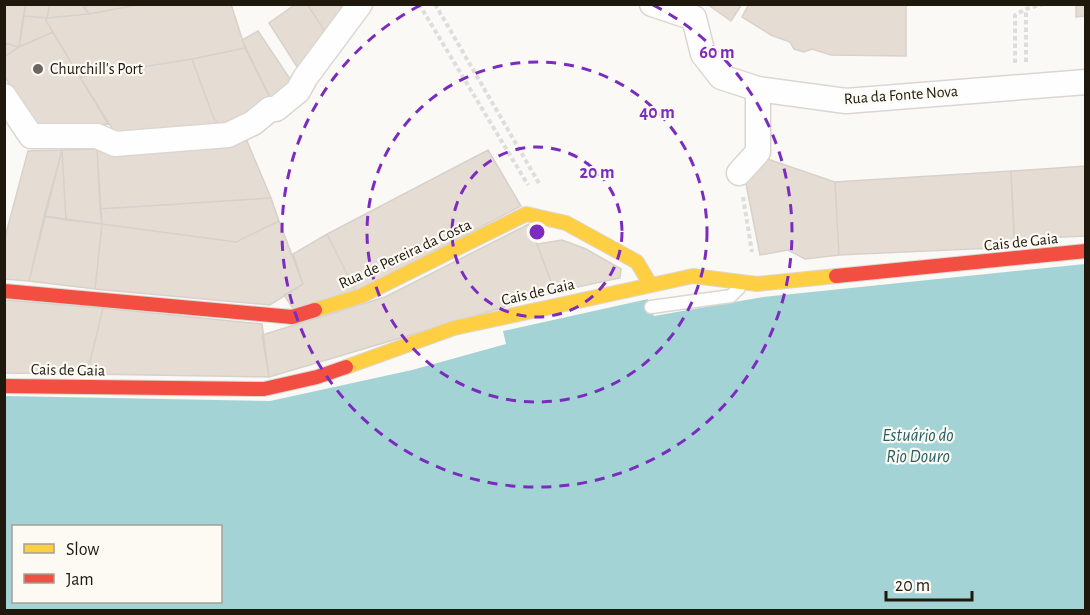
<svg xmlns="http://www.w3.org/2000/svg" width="1090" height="615" viewBox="0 0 1090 615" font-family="'Alegreya Sans',sans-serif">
  <rect width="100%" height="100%" fill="#fbf9f6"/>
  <path fill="#a4d3d5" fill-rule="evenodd" d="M1085 264V610H5V396L270 401 412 370 506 344 503 331 648 299 654 316 763 297ZM14 526H220V602H14Z"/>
  <path fill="#e5ddd4" stroke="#d7d1cb" stroke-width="1.5" d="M4 4H26L19 47 4 43Z
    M26 4H50L47 18 23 16Z
    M50 4H82L89 14 47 18Z
    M90 4H142L89 14 84 8Z
    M142 4H231L245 48 192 59 80 77 46 21 47 18 89 14Z
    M296 4H307L330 39 301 73 269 23Z
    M307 4H339L345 15 330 39Z
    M707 4H742L731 21Z
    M749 4H906V56L831 55 812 49 804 52 794 49 790 42 771 35 742 17Z
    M1076 4H1086V16L1076 17Z
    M23 16 47 18 46 21 53 32 19 47Z
    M258 31 296 88 275 107 242 40Z
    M53 32 108 124 39 128 4 76V57L19 47Z
    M4 43 19 47 4 57Z
    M245 48 272 102 229 130 214 119 192 59Z
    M192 59 214 119 229 130 118 138 80 77Z
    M247 141 271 198 100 209 97 149Z
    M97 149 102 224 66 220 62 150Z
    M62 150 66 220 44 216Z
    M62 150 29 281 4 279V241L28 151Z
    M488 150 521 206 356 292 327 234Z
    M759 156 835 182 839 255 805 259 788 250 760 255 744 174Z
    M1086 166V236L1014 239 1011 171Z
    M1011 171 1015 247 839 255 835 182Z
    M271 198 279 221 236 242 102 224 100 209Z
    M44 216 102 224 95 289 29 281Z
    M279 221 303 284 270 305 95 289 102 224 236 242Z
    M529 224 555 292 269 377 262 335 385 297Z
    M327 234 356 292 294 310 284 295 303 284 293 254Z
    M562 240 586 249 621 269 620 278 555 292 537 244Z
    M4 300 103 308 87 374 4 373Z
    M103 308 262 324 269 377 87 374Z"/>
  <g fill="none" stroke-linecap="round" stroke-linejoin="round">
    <g stroke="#dbd6d0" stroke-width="15">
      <path id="lane" d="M651 307 731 296 739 288"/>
    </g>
    <g stroke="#dbd6d0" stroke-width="27">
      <path id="street" d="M652 4 694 18 703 54 721 77 758 89 846 101 1086 82
        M4 96 31 136H97L115 144 228 135 253 123 270 109H276L298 91 305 78 360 4
        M739 173 758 152V89"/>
    </g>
    <g stroke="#dbd6d0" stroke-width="16">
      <path id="slow" d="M315 310 361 296 526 214 566 223 637 262 650 284
        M346 367 454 328 693 276 757 284 836 276"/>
    </g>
    <g stroke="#dbd6d0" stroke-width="16">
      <path id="jam" d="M836 276 1086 251
        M4 291 292 317 315 310
        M4 386 264 389 317 377 346 367"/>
    </g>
    <path stroke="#dddddc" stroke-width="4" stroke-dasharray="4.5 3" stroke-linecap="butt" d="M419 4 528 185
      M435 4 540 185
      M1026 62V10
      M1015 63V15L1026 9 1043 4
      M743 197 752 252"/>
    <use href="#lane" stroke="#fefefe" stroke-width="12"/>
    <use href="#street" stroke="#fefefe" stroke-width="24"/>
    <use href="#slow" stroke="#ffcf43" stroke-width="14"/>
    <use href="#jam" stroke="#f24e42" stroke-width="14"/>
  </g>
  <g fill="none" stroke="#7b2cbf" stroke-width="3" stroke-dasharray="10 8">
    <circle cx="537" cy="232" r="85"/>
    <circle cx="537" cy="232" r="170"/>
    <path d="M653 5A255 255 0 1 1 421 5"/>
  </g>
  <circle fill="#6b675f" stroke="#fdfaf4" stroke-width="2" cx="38" cy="69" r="6"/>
  <g text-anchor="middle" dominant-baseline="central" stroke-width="4.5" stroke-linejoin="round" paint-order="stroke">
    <g font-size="16" fill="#1e180d" stroke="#fdfaf4" text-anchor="start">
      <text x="50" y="69">Churchill's Port</text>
    </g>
    <g font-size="16" fill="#1e180d" stroke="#fdfaf4">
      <text transform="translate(901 95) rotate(-4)">Rua da Fonte Nova</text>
      <text transform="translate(1021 242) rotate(-6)">Cais de Gaia</text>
      <text transform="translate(405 254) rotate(-25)">Rua de Pereira da Costa</text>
      <text transform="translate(538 292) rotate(-13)">Cais de Gaia</text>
      <text transform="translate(68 370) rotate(1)">Cais de Gaia</text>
    </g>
    <g font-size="18" font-style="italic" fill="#276064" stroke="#fdfaf4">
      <text x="918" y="436">Estuário do<tspan x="918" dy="21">Rio Douro</tspan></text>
    </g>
  </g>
  <circle cx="537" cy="232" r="9" fill="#7b2cbf" stroke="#fdfaf4" stroke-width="3"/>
  <g font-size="18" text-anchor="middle" font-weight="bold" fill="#7b2cbf" stroke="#fdfaf4" stroke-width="4.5" stroke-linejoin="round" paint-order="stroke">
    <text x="717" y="58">60 m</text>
    <text x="657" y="118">40 m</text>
    <text x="597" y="178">20 m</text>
  </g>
  <rect width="1090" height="615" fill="none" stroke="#1e180d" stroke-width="12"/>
  <rect x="12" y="525" width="210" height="78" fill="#fdfaf4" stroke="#a4a098" stroke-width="1.5"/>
  <rect x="24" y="544" width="30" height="9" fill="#ffcf43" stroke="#a4a098" stroke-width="1.5"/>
  <text x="66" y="555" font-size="18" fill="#1e180d">Slow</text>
  <rect x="24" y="574" width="30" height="9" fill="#f24e42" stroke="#a4a098" stroke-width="1.5"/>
  <text x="66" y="585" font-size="18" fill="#1e180d">Jam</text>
  <path d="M886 591v9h86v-9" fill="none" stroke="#1e180d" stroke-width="3"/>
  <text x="895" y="591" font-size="18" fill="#1e180d" stroke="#fdfaf4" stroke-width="4.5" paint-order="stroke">20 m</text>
</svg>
